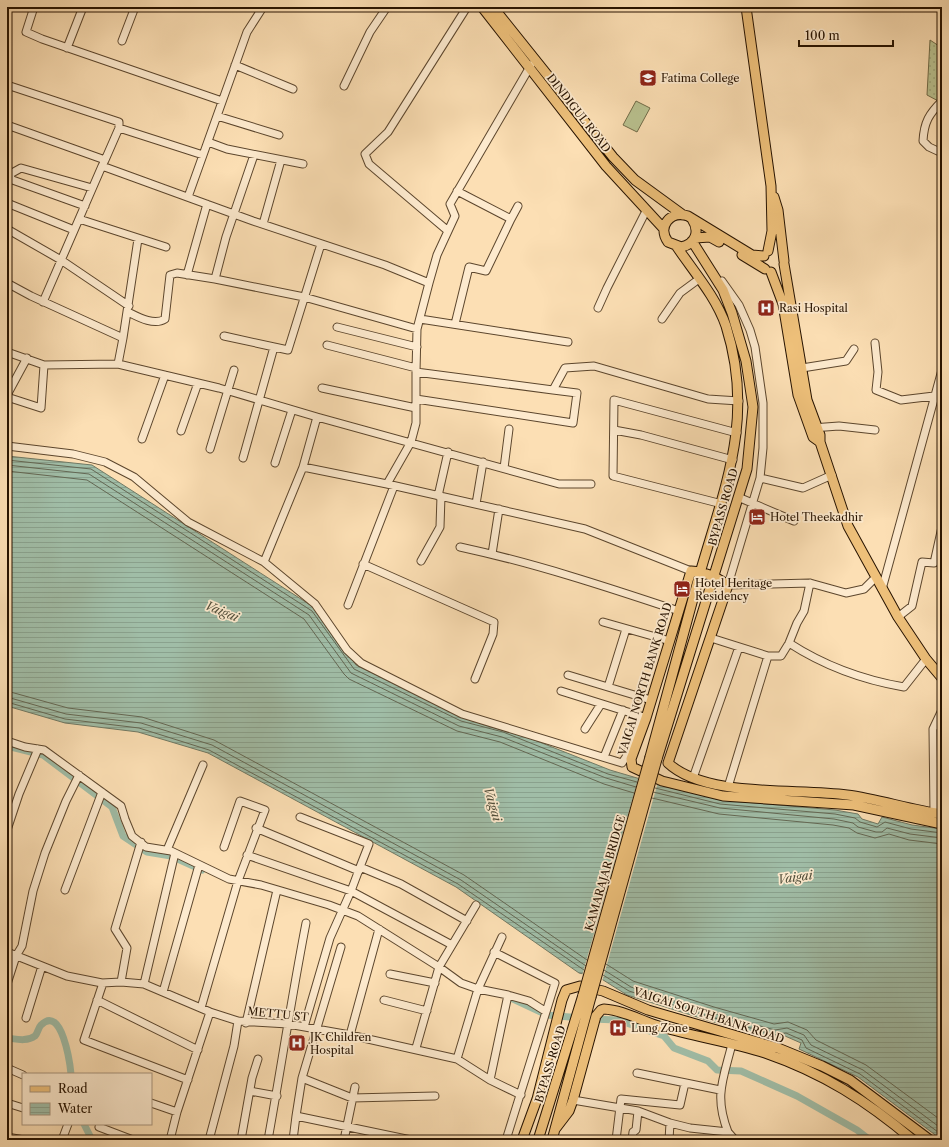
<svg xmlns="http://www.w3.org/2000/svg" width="949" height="1147" viewBox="0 0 949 1147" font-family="'Libre Caslon Text',serif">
  <defs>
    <pattern id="grass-dots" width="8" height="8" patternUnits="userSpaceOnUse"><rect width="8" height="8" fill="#bac391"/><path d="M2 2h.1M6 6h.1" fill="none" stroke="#a0a77b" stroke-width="1.8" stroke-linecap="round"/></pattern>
    <pattern id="water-rules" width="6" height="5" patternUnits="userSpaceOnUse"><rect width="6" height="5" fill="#a0bda7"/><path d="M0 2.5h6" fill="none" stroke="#8aa28e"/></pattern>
  </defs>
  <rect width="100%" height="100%" fill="#fcdfb4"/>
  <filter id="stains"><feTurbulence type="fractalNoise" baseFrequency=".005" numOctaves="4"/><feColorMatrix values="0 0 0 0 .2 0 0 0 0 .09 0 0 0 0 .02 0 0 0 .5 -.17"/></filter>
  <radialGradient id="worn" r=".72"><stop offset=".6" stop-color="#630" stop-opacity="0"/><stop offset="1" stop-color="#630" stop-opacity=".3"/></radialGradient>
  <path fill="url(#grass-dots)" stroke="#706b48" d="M930 40 942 48V103L927 95Z"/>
  <path fill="#bac391" stroke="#706b48" d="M636 101 650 108 637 132 623 125Z"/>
  <path fill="url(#water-rules)" stroke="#707964" d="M7 456 92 465 315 608 356 665 463 717 504 728 610 770 664 786 721 800 835 810 858 814 862 819 878 824 882 817 912 825 942 829V1140L858 1077 799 1049 801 1043 785 1036 775 1039 710 1021 627 995 600 978 579 973 456 887 208 753 138 732 65 723 7 706Z"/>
  <path fill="#fcdfb4" d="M639 776 658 782 602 982 582 976Z"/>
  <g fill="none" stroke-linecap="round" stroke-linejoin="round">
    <path stroke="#646854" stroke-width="1" d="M7 460 91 469 312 611 354 669 461 721 503 732 608 774 637 782
      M7 465 89 474 309 615 351 673 459 726 502 737 606 778 636 787
      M7 471 87 480 304 619 344 674 349 679 457 731 500 742 604 784 634 793
      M7 691 68 708 142 717 214 740 464 875 587 960
      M7 697 66 714 141 723 212 745 461 880 586 966
      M7 702 65 719 139 728 209 750 458 884 584 970
      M655 788 720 804 835 814 855 818 860 822 877 827 885 822 911 829 942 833
      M653 792 720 808 834 819 853 823 858 827 876 832H882L887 828 910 834 942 838
      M652 798 719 814 833 825 849 828 857 833 875 838 889 834 909 840 942 844
      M606 964 633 981 714 1007 774 1024 788 1022 807 1030 816 1040 866 1065 942 1121
      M604 970 631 987 712 1013 775 1030 787 1028 804 1035 811 1045 863 1070 942 1129
      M603 975 629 991 711 1017 775 1035 786 1033 802 1040 806 1048 860 1074 942 1135"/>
    <path stroke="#a0bda7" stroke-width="7" d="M7 746 43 755 112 807 123 836 147 852 171 856 202 870
      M513 999 547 1015 581 1018
      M591 1019 618 1020 664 1036 674 1048 708 1061 717 1070 741 1071 797 1096 857 1130 870 1140
      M7 1038C16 1039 27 1042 35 1036 38 1033 38 1028 41 1025 62 1004 70 1064 71 1074
      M84 1124 92 1140"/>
    <g stroke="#5c462d" stroke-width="9">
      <path id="minor" d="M34 7 26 32 42 39 222 101
        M122 41 135 7
        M67 48 83 7
        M235 65 293 89
        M7 85 119 122V128
        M344 86 370 32 387 7
        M942 101C929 114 924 122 923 141L929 147 942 153
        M217 116 279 135
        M7 125 105 160 102 166 253 221 385 265 429 283 417 329 416 372 553 390 565 368 594 366 708 399 739 401
        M208 142 227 149 303 164
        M105 160 119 128 203 155
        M7 178 85 206
        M9 179 12 173 21 168 92 188
        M457 191 511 219 518 206
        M188 197 247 32 263 7
        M7 203 74 230
        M79 219 166 247
        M263 224 281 160
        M7 229 61 260 129 306
        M448 231 369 164 365 154 388 132 467 7
        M187 275 207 204
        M215 279 304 297 417 329
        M722 281 739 305 750 330 755 347 763 403V448L760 478 728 585 810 583 846 593 864 589 876 577
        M7 283 31 296 123 338 118 364
        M429 283 437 255 455 216 450 204 531 65
        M43 302 102 166
        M598 308 607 288 646 211
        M128 312C138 317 154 326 165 319L170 275 177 273 215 279 226 237 254 155
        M420 319 568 342
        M662 319 680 293 699 279
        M455 324 469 267 486 271 511 219
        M337 327 417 347
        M224 336 288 350 321 244
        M123 338 138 239
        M875 343 878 372 876 390 901 400 934 396
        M327 345 416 368
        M7 352 44 365
        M802 368 846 361 854 349
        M322 388 416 408
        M7 395 27 358
        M7 397 41 408 44 365 118 364 219 388 317 417 303 467 387 484 585 529 691 571
        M416 399 573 423 577 393 553 390
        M317 417 559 484H591
        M812 428 839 426 875 430
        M614 430 641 435 733 460
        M181 431 198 383
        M142 439 165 375
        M7 446 73 454 105 462 134 477 188 522 264 562 303 467
        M210 449 234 370
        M243 458 274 347
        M275 463 292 410
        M504 468 509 429
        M760 478 803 488 832 475
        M387 484 411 442 416 423V372
        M438 496 448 452
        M738 497 794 521
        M476 504 483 462
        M722 504 613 476 614 400 737 433
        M460 547C534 563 607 587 679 611
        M492 554 499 509
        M421 561 440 527 441 496
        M264 562 315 604 347 650 361 663 462 714 622 763 626 757 640 716
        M363 564 494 622 493 634 475 679
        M882 589 942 370
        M348 605 394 486
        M898 617 912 606 922 562 934 563 942 527
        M603 622 670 641
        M711 638 768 656H781L789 643 797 623 804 611 810 583
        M789 643C823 665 863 680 904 687L926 659
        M568 675 651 700
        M608 687 626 629
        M561 691 644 717
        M585 729 601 704
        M7 741 25 747 44 750 121 806 125 819 132 836 146 847 171 851 229 879 261 885 329 905 358 916 439 967 461 983 478 989 508 995 529 1001 545 1011
        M604 757 623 710
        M693 778 739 647
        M728 787 768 656
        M934 813 933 729 942 710
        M300 817 369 844 360 867
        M256 828 359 871
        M7 830 19 794 38 749
        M167 850 203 765
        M247 855 351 891 360 867 401 884 467 921
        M65 890 102 792
        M7 952 67 976 102 983 121 982 144 984 210 1012 238 1021 288 1024 350 1035 457 1059 490 1080 521 1095
        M494 952 555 983 506 1140
        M390 974 435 983
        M121 982 127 948 115 929 141 842
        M103 983 84 1040 188 1080
        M7 984 16 956 22 946 33 891 45 853 66 801 79 775
        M144 984 175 853
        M163 992 199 865
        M97 1000 198 1050
        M384 1000 427 1011
        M201 1008 238 881 265 810 240 801 224 847
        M26 1018 42 966
        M246 1023 277 890
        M304 1027 330 938 351 891 452 945
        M350 1035 379 929
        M416 1048 439 967 476 905
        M457 1059 478 989 502 937
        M7 1068 23 1075
        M637 1073 720 1090
        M302 1078 341 947
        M490 1080 508 995
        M250 1091 277 1096
        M573 1100 638 1111 670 1123 690 1128 728 1132 735 1140
        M7 1103 23 1108
        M151 1103 177 1112
        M296 1116 302 1078 352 1098 435 1096
        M100 1124 99 1127 133 1140
        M7 1137 24 1140
        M62 1140 68 1124
        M170 1140 177 1112 210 1012
        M209 1140 234 1046 238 1021
        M241 1140 252 1078 258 1059
        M268 1140C281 1068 292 995 306 923
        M293 1140 296 1116 411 1140
        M344 1140 355 1087
        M616 1140 621 1099 680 1105 685 1083
        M632 1140 633 1132 636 1130 638 1111
        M669 1140 670 1123
        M725 1140 728 1132C714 1096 723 1080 732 1044"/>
    </g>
    <g stroke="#271300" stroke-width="11">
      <path id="major" d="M482 7 606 166 664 229
        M493 7 613 157 635 180 683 215
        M746 7 771 186 772 231 768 251
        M774 197 778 210 784 261
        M692 219C700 231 696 244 681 247L668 242C657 227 670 210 688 216L752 255 764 256
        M695 238 710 237 719 242
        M742 255 765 269
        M784 264 807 400 820 435V442L848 526 898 617 926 659 942 678
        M771 272 783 304 798 395 813 437 820 442
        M650 757C666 696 683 635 700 573 725 486 755 418 726 326 716 297 694 272 677 247
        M657 759 747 469 753 407 746 361 732 313 723 290 692 241
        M942 814C910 810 879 799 847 795 797 788 705 798 668 763L728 585C716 577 706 572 691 571L646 718 631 759 632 767 662 781 723 796 854 805 942 824
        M556 1128 569 1111 573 1100 596 1016 601 1010 604 1009C624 1010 643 1022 662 1027 696 1037 731 1042 765 1053 823 1073 867 1101 913 1140
        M522 1140 537 1099 562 1000 566 990 580 986 603 991 648 1010 778 1048 822 1066 850 1080 930 1140
        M538 1140 583 995
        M552 1140 591 997"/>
    </g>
    <use href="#minor" stroke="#fdeace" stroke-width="7"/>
    <use href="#major" stroke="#eec07a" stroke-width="9"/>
    <g stroke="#271300" stroke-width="3.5">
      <path id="rail" d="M930 7 942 12"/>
    </g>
    <use href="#rail" stroke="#fdeace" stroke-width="2" stroke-dasharray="6" stroke-linecap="butt"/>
    <g stroke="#271300" stroke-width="11" stroke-linecap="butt">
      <path id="major-bridge" d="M583 995 650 757
        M591 997 657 759"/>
    </g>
    <use href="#major-bridge" stroke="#eec07a" stroke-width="9"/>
  </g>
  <defs>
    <g id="university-square" transform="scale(0.9)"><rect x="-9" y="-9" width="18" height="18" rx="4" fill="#8f2418" stroke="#fdeace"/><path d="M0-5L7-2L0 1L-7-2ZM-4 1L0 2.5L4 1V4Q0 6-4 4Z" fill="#fff"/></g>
    <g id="hospital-square" transform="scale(0.9)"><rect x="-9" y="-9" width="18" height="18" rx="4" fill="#8f2418" stroke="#fdeace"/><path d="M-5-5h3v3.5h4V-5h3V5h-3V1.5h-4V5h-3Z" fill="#fff"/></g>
    <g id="hotel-square" transform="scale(0.9)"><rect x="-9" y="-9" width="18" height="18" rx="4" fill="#8f2418" stroke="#fdeace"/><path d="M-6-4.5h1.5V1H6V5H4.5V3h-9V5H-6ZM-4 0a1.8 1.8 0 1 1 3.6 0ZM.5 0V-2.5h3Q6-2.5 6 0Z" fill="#fff"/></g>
  </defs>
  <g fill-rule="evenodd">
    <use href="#university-square" x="648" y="78"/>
    <use href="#hospital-square" x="766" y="308"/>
    <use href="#hotel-square" x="757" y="517"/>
    <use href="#hotel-square" x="682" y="589"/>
    <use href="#hospital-square" x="618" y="1028"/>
    <use href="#hospital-square" x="297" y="1043"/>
  </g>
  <g text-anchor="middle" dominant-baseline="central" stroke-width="3.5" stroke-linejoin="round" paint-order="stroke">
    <g font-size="11" fill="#271300" stroke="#fdeace" text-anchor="start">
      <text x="661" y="78">Fatima College</text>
      <text x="779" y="308">Rasi Hospital</text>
      <text x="770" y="517">Hotel Theekadhir</text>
      <text x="695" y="583">Hotel Heritage<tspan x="695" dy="13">Residency</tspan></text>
      <text x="631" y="1028">Lung Zone</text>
      <text x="310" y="1037">JK Children<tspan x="310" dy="13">Hospital</tspan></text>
    </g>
    <g font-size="11" fill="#271300" stroke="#fdeace">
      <text transform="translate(579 113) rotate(52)">DINDIGUL ROAD</text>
      <text transform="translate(723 507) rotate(-74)">BYPASS ROAD</text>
      <text transform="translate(645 679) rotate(-73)">VAIGAI NORTH BANK ROAD</text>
      <text transform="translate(605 873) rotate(-74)">KAMARAJAR BRIDGE</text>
      <text transform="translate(278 1014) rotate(6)">METTU ST</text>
      <text transform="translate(709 1015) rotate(18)">VAIGAI SOUTH BANK ROAD</text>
      <text transform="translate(550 1064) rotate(-73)">BYPASS ROAD</text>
    </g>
    <g font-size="12" font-style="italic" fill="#514e3a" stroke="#fdeace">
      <text transform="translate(222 611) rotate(22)">Vaigai</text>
      <text transform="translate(493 804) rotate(74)">Vaigai</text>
      <text transform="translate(795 877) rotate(-8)">Vaigai</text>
    </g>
  </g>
  <rect width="949" height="1147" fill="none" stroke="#fcdfb4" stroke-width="24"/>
  <rect x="8" y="8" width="933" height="1131" fill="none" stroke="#271300" stroke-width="2"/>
  <rect x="12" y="12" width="925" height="1123" fill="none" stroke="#271300"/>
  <rect x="22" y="1073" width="130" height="52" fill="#fdeace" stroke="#a7947c"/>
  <rect x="30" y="1086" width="20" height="6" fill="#eec07a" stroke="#a7947c"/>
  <text x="58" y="1093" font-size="12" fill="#271300">Road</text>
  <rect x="30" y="1103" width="20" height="12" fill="url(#water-rules)" stroke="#a7947c"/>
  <text x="58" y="1113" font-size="12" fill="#271300">Water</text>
  <path d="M799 40v6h94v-6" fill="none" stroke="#271300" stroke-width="2"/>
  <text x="805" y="40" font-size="12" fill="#271300" stroke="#fdeace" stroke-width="3" paint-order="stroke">100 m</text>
  <rect width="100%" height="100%" filter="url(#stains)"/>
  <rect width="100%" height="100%" fill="url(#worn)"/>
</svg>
